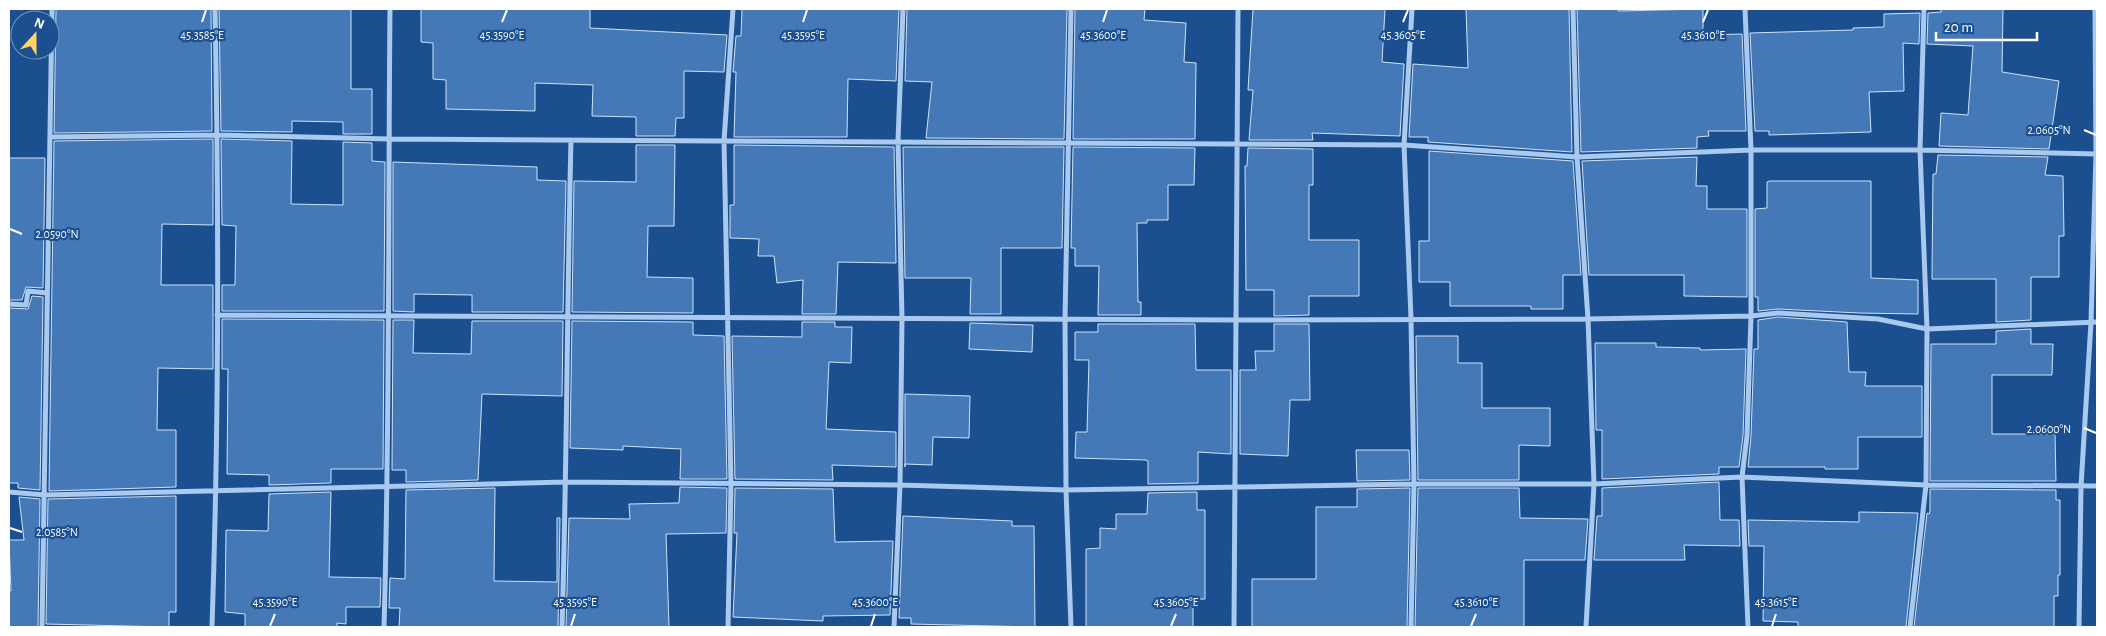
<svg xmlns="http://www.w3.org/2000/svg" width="2106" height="636" viewBox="0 0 2106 636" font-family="'Alegreya Sans',sans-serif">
  <rect width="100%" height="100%" fill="#1b4f8f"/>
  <path fill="#4478b7" stroke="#cfe3fa" d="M56 9H211L212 131 54 133Z
    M219 9H351V89H372V134H343V122L292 121V132L221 131Z
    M421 9H590V28L727 35 724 72 684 71V118H676L675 136H636V117L592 116 593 85 535 83V111L446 109V80L433 79V43L421 42Z
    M742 9H899L896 81 848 79 847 137H734L736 72H733L736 36H741Z
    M907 9H1067L1064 139 926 138 932 82 905 81Z
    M1075 9H1145L1144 20 1186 23 1184 62 1196 63 1195 139H1073Z
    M1253 9H1385L1382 62 1404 64 1400 136 1312 133 1313 140H1249L1253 90H1248Z
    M1466 9H1569L1572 152 1428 142V137H1409L1413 64 1468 68Z
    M1577 9H1618V11L1703 9V35L1742 34 1746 131H1708L1709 136 1697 137V148L1581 152Z
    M1941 9H2003L2002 72 2059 81 2049 149 1939 146 1941 113 1968 115 1973 46 1927 44 1928 13 1941 12Z
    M1920 13 1919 44 1903 43 1904 91 1869 92 1871 132 1769 135V131H1755L1750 33 1853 30V28L1884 27V14Z
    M213 139V225L162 224 161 285H213V369L158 368 157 430H176V487L49 491 54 141Z
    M221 139 292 141 291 204 343 205V142L372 143V161L385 162 384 311H222V285H235L236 226 222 225Z
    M636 145H675L674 226H648L647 277 693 278V313L572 312 574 181 636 182Z
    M734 145 894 147 896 263 838 262 836 314H802L803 280 777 283 774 256H758L759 239 730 238V205H734Z
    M903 147H1064L1062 248H1001V314H970L971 278H905Z
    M1073 147 1195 148 1194 185H1168V220H1147V223H1137L1138 302H1141V315H1098L1099 266H1075V248H1071Z
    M1248 148 1313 149V185H1309V240H1359V296H1309V315L1274 316V290H1246L1245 166H1247Z
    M1429 151 1573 161 1581 275H1563V309H1531V306H1450V282H1419V241H1429Z
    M1938 155 2048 157 2045 175 2063 176 2064 236H2059V277H2031V320L1996 322V279H1932L1933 174H1936Z
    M1697 157 1696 186H1707V209H1747V297L1684 296V275H1589L1582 161Z
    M9 158H45L43 288 26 287 22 300H9Z
    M393 162 537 167V180L566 181 563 312H472V295L414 294V312L393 311Z
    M1770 181H1871V278L1918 280V314L1859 313 1778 309 1758 311V297H1755V209L1767 208V182Z
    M32 296 43 297 40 490 18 488V483H9V308L28 309Z
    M1778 317 1847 322 1849 372H1866L1865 386H1922V437H1858V469H1825V467H1748L1751 436 1754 349H1758V320Z
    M222 319 384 320 383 469H331V483L269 485V475L227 474 228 369H222Z
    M393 320H414L413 353 471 354 472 321H563L562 396 482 394 478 480 406 482V470H392Z
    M572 321 693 322V335L724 336 727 479H680L681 449 623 446V450L570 448Z
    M802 322H835V327H852L851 363 829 362 826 429 896 432V467L832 465 833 480 735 479 732 336 802 337Z
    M970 323 1033 325 1032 352 969 349Z
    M1098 324H1195L1196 370H1231V454L1198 452V483L1148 484V461L1146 460 1075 458 1076 432H1087L1089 360H1075V332H1098Z
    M1274 324H1309L1310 400H1290L1288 456 1240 454V370H1256L1255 351H1274Z
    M2031 329V344H2053L2052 375H1992V434H2055L2056 481H1930L1931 344H1996V331Z
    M1416 336H1458V363H1482V408H1550V446L1519 445V480H1418Z
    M1595 343H1656V347L1700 348V350L1746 349 1743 436 1739 467H1719V474L1602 479V430H1596Z
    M905 394 970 396 969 438 933 437 932 465 905 464V467Z
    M1356 450H1409L1410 480 1357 481Z
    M1719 482 1720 520H1739L1740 546 1684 545 1685 560H1594L1597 516H1602V488Z
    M680 487 727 488 726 533 666 534 669 627H566L569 518 630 519 629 504 679 503Z
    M495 488 494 581 557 582V518H560L558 627H399L400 608H389L390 578 405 579 406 490Z
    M735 488 833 489 835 542 893 541 890 615 823 616V621L733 617 737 533H734Z
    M1410 488 1407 627H1252V579H1316V507H1357V489Z
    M1418 488H1519L1520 518 1588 519 1585 560H1524V627H1415Z
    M1930 489 2056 490V500H2060V575H2058V596H2054V627H1914L1927 513 1929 514 1930 511Z
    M331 492 329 577 381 578 380 607H346V624L337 623V627H245V614L225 612 226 530 268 531 269 494Z
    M1197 492V510H1205V599H1193V627H1086V549L1100 548V528L1116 529V514H1147L1148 493Z
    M176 496V612H169V627L46 624 48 499Z
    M19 497 40 499 38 627H9V590L11 591 9 540H24Z
    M1859 512 1918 513 1906 627H1798V622L1763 621 1764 546H1749L1748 520 1859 522Z
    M903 516 1012 521V526H1034L1035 627 911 624V618H899Z"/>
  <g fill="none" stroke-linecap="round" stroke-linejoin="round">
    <path stroke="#a9c9ee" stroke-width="5" d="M1071 9 1065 319 1066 490 1071 627
      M1573 9 1577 157 1588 319 1594 484 1586 627
      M1745 9 1751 150V316L1747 436 1742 477 1748 627
      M50 137 217 135 389 139 1404 145 1577 157 1751 150H1920L2097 154
      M9 304 26 305 28 291 47 293
      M217 315 1236 320 1588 319 1751 316 1778 313 1878 319 1927 329 2097 322
      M9 492 45 495 566 482 900 485 1066 490 1414 484H1594L1742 477 1926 485 2097 486
      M42 627 52 9
      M212 627C219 421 219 215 215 9
      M384 627C390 421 388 215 390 9
      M562 627C567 465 567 302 571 140
      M728 627 731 484 724 141 733 9
      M894 627 900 485 902 319 898 141 903 9
      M1234 627 1238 9
      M1411 627 1414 484 1411 319 1404 145 1412 9
      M1910 627 1926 485 1927 329 1920 150 1924 9
      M2079 627 2081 486 2091 322 2096 154 2095 9"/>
  </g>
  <path fill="none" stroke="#fff" stroke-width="2" d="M202 22 206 10M502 22 507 10M803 22 807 10M1103 22 1107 10M1403 22 1408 10M1703 22 1708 10M2084 130 2096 135M10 229 22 234M2084 428 2096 433M10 528 22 532M270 626 275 614M571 626 575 614M871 626 875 614M1171 626 1176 614M1471 626 1476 614M1772 626 1776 614"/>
  <g font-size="12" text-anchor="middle" fill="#fff" stroke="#1b4f8f" stroke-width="4.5" stroke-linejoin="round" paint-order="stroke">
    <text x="1703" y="39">45.3610°E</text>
    <text x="202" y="39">45.3585°E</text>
    <text x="502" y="39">45.3590°E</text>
    <text x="803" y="39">45.3595°E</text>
    <text x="1103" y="39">45.3600°E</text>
    <text x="1403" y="39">45.3605°E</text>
    <text x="2049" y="134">2.0605°N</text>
    <text x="57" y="238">2.0590°N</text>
    <text x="2049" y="433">2.0600°N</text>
    <text x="57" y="536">2.0585°N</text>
    <text x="275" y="606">45.3590°E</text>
    <text x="575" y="606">45.3595°E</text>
    <text x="875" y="606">45.3600°E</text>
    <text x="1176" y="606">45.3605°E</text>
    <text x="1476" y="606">45.3610°E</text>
    <text x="1776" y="606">45.3615°E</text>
  </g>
  <rect width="2106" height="636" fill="none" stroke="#ffffff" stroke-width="20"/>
  <g transform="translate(35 35) rotate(21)"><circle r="24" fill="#1b4f8f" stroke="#7695bc"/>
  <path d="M0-4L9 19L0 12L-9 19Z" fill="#ffd166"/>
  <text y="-8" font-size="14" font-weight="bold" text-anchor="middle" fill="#ffffff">N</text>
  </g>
  <path d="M1936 32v8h101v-8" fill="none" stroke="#ffffff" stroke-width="2.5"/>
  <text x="1944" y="32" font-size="15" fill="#ffffff" stroke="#1b4f8f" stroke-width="4" paint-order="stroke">20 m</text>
</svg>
